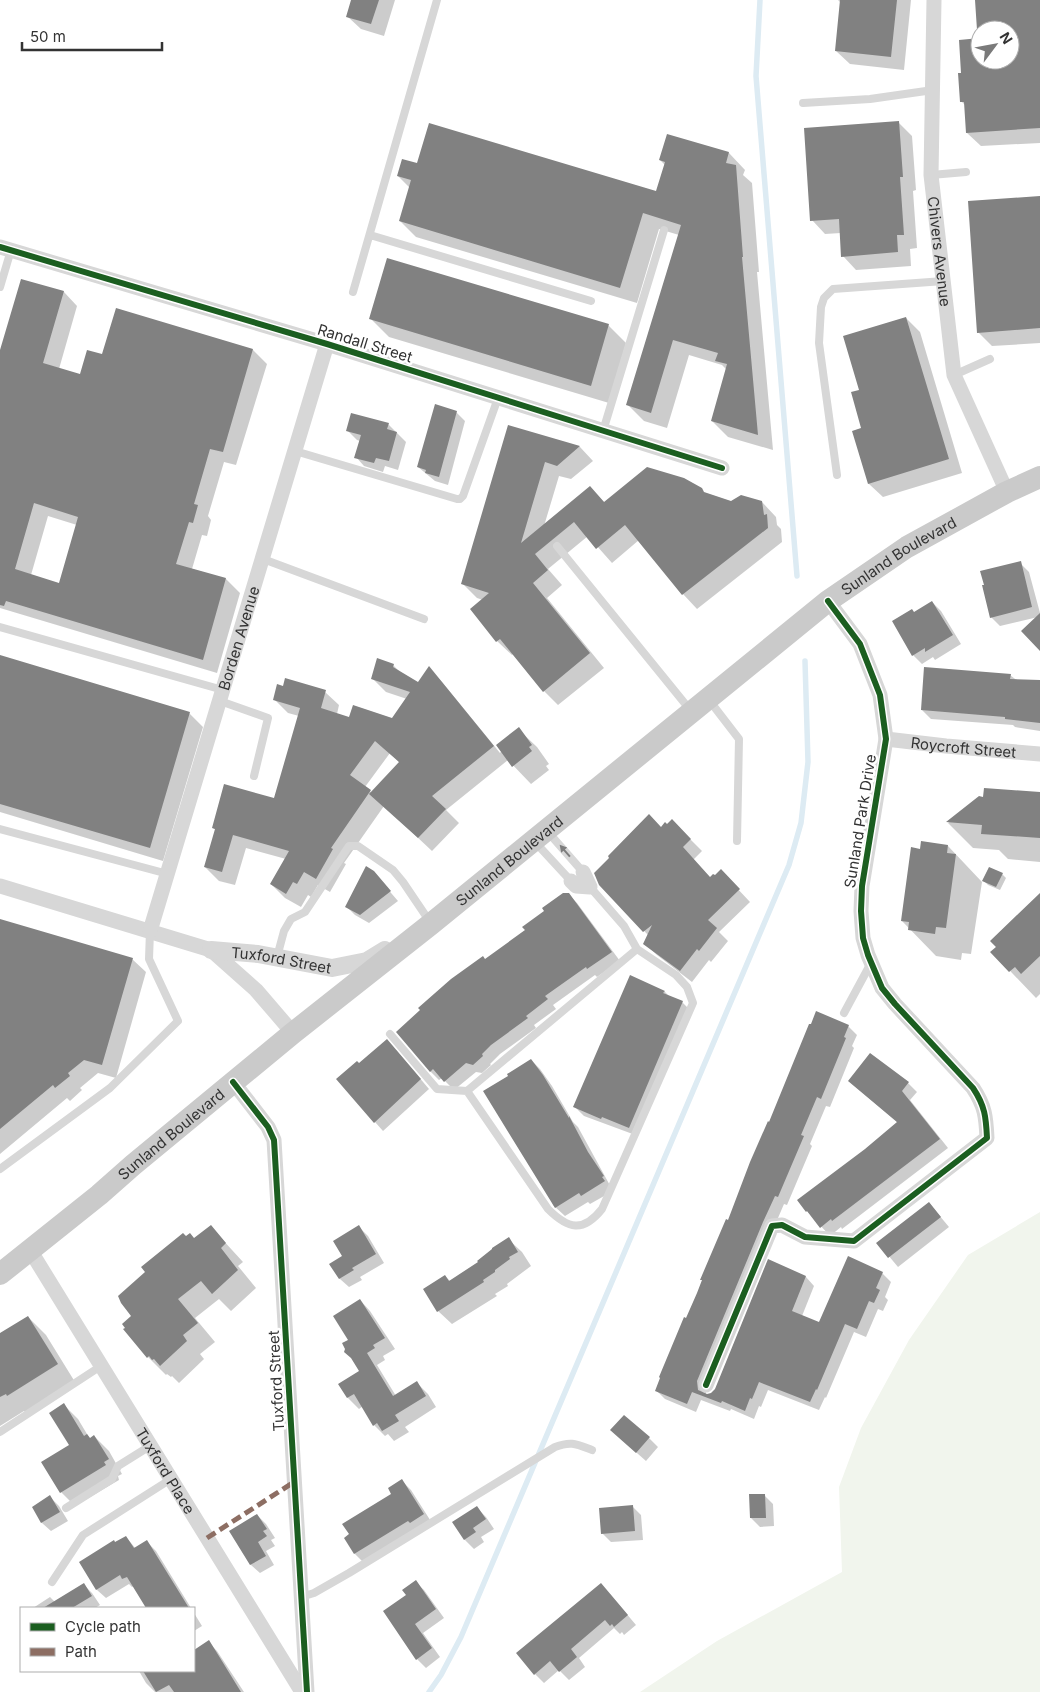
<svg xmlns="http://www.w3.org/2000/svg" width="1040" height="1692" viewBox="0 0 1040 1692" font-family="Inter,sans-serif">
  <rect width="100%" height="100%" fill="#fff"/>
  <path fill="#f1f5ed" d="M1040 1212V1692H640L717 1641 842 1572 839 1487 861 1428 909 1340 968 1255Z"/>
  <path fill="#0003" fill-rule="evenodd" d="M353 0H395L384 36 361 29 348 17Z
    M838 0H911L904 70 850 64 836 51 841 3Z
    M976 0H1040V143L981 146 967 133 965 105 961 101 979 40ZM980 30H1010V60H980Z
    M898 122 912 136 916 190 913 191 917 248 910 249 911 266 856 270 843 256 841 233 825 234 812 220Z
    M668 135 729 153 745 170 743 175 752 183 759 272H757L773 450 728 437 712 421 727 370 722 365 689 355 667 428 644 421 628 405 679 235 659 229 637 303 416 237 400 221 410 188 398 176 418 165 657 193 665 165 660 160Z
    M1040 197V343L992 346 978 332Z
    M22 280 64 292 77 306 59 369 81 376 103 356 117 309 253 350 267 364 236 465 224 462 208 516 211 520 207 536 202 535 192 569 226 579 240 593 217 673 0 608V354ZM48 516 77 525 60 584 31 575Z
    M906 318 920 332 962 473 883 497 869 484 854 432 863 429 861 391Z
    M371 319 608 325 626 343 609 403 389 337Z
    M456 412 465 421 448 485 435 481 418 467Z
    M388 424 406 442 398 470 385 466 383 472 364 466 356 457 360 441 357 440 348 431Z
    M509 426 580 447 593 461 571 479 559 476 544 526 590 487 605 503 706 494 731 502H762L776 517 777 525 781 529 782 542 697 609 683 594 639 540 612 563 588 536 548 569 562 585 547 598 604 668 558 705 544 691 513 654 512 655 497 641 483 600 477 598 463 584Z
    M1020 563 1029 572 1040 613V649L1038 617 1000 626 991 617Z
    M932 602 941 611 961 644 935 660 933 657 922 664 913 655 914 613Z
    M0 657 189 713 203 727 163 861 0 812Z
    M393 665 402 674 418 683 429 668 442 682 500 753 518 729 537 747 549 764 546 766 549 770 531 784 508 760 446 810 459 823 432 851 384 806 344 863 346 864 330 892 318 885 311 897 308 895 301 907 285 898 271 884 286 859 246 848 235 885 219 881 205 867 216 830 213 828 274 800 299 716 288 713 274 699 325 692 339 705 337 714 350 718 393 719 407 699 386 692 372 678ZM390 753 400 763 372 793 365 787Z
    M1010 675 1040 698V731L1015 727 1013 725 931 719 922 710Z
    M1040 794V862L1008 859 999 850 973 848 948 823 980 798Z
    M672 821 702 851 693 860 710 878 715 877 721 871 750 902 719 932 728 941 711 962 709 960 692 982 657 955 645 944 648 935 600 885 661 828Z
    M948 846 982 882 971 954 962 953 961 960 936 956 902 921 921 850Z
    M373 872 398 901 369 923 355 915 346 906Z
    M1002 874 1006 878 1000 890 988 885 984 881Z
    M568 894 577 903 620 961 597 977 595 975 553 1005 556 1009 534 1025 536 1028 500 1054 490 1064 491 1065 482 1073 476 1072 454 1090 442 1078 439 1080 430 1071 485 960 526 931Z
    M1040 894V994L1036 998 992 952Z
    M0 920 132 959 146 972 116 1078 98 1073 80 1088 82 1090 70 1101 67 1098 0 1154Z
    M631 977 665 992 670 997 682 1002 691 1011 638 1136 584 1116 575 1107Z
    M848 1026 857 1035 852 1046 854 1048 830 1107 826 1106 810 1144 812 1146 787 1205 784 1204 772 1232 706 1391V1396L712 1394 716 1389 769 1261 806 1277 814 1286 802 1316 820 1324 882 1273 891 1282 885 1297 888 1300 883 1311 878 1309 866 1337 854 1332 826 1398 825 1397 819 1410 768 1390 761 1407 759 1406 754 1419 731 1409 730 1411 701 1400 696 1412 665 1399 656 1390 770 1124Z
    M396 1050 429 1089 383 1131 375 1122 359 1065Z
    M531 1060 540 1069 552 1086 573 1122 578 1127 613 1191 590 1204 588 1202 565 1216 553 1205 510 1076Z
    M849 1081 908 1083 917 1092 910 1100 948 1148 842 1229 841 1227 830 1236 807 1211 866 1150 898 1123Z
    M929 1203 949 1227 898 1267 878 1243Z
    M211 1227 243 1262 238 1266 256 1288 231 1311 219 1299 195 1318 215 1342 200 1354 204 1359 179 1383 172 1376 171 1377 167 1374 166 1375 148 1357 133 1316 186 1237 195 1240Z
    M359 1227 368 1236 384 1263 360 1277 362 1280 349 1287 340 1279 331 1264 344 1256Z
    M508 1239 522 1252 531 1266 507 1284 508 1286 495 1294 497 1296 452 1324 438 1311 445 1276 450 1281 479 1263Z
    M360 1300 370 1311 395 1349 383 1356 385 1360 377 1365 396 1396 417 1383 428 1394 436 1407 405 1427 409 1432 394 1441 388 1434 385 1436 374 1425 363 1406 359 1409 348 1398 340 1384 361 1372 349 1340Z
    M28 1317 46 1335 75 1382 26 1413 24 1411 0 1426V1335Z
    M64 1405 78 1419 90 1439 94 1436 109 1451 122 1474 118 1476 119 1480 75 1506 61 1492 70 1446Z
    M649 1438 658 1447 646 1461 621 1439Z
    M402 1481 411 1490 432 1523 364 1563 355 1554 345 1538 393 1494Z
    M764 1495 773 1504 774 1526 760 1527 751 1518Z
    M50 1497 59 1506 68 1521 51 1531 42 1523 34 1507Z
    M632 1506 641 1515 643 1540 611 1542 602 1533Z
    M477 1508 486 1517 494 1529 481 1537 484 1542 474 1549 465 1540 454 1523Z
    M257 1515 266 1524 275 1538 271 1540 275 1546 266 1551 274 1565 260 1573 251 1565 231 1532Z
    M126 1537 136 1549 147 1542 156 1551 191 1608H147L134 1586 132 1587 129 1584 106 1598 97 1590 81 1562Z
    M415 1582 424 1590 444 1618 423 1633 440 1657 426 1668 417 1659 384 1611 407 1595Z
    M83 1584 92 1593 100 1605 95 1608H33L50 1597 55 1602Z
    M610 1594 636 1625 624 1635 622 1632 620 1634 614 1628 579 1658 585 1667 569 1680 559 1670 544 1683 535 1674Z
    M194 1613 202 1626 194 1631Z
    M208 1642 217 1651 244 1692H155L146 1683 139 1671H194V1651Z"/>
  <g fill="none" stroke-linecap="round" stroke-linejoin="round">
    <path stroke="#ddebf3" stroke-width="5.5" d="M760 0 756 76 797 576
      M429 1692 441 1675 461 1637 789 865 801 823 808 762 805 661"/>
  </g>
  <path fill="#818181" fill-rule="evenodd" d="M351 0H379L371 24 346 17Z
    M840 0H897L891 57 835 51Z
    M975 0H1040V128L966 133 964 102H960L958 73H961L959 40 980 38V60H1010V30H977Z
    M899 121 903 177H900L904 235H897L898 252 841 257 839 219 810 221 804 128Z
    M429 123 656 191 665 162 659 160 667 134 729 152 726 163 736 165 743 257H742L758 435 711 421 727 364 715 361 718 353 673 340 651 413 626 405 681 225 643 213 620 288 399 221 411 180 397 176 402 159 417 163Z
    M1040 196V328L977 333 968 201Z
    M387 258 609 324 591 386 369 319Z
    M21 279 64 291 43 363 80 374 87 350 102 354 116 308 253 349 223 452 210 449 194 504 198 505 193 523 189 522 176 564 226 578 203 660 6 601 4 606 0 605V350ZM34 503 78 517 59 583 15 569Z
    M906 317 949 459 868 484 852 431 861 428 851 392 859 390 843 336Z
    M435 404 457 411 439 477 425 473 426 470 417 467Z
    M351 413 389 423 387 429 397 432 389 461 376 458 374 463 354 458 361 435 346 431Z
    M508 425 580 446 557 466 545 462 521 543 590 486 604 502 647 467 684 478 702 488 704 492 731 501 741 495 762 501 764 515 767 514 768 528 682 595 625 525 596 549 574 522 535 554 548 570 533 583 590 653 543 692 500 639 496 642 470 609 489 593 461 584Z
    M1021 561 1032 607 990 618 982 585H984L980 571Z
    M932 601 953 635 925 652V648L912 656 892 621 912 609 914 612Z
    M1040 613V651L1021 631Z
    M0 655 190 712 150 848 0 804Z
    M377 658 394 664 393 667 418 682 429 666 494 746 432 796 446 809 418 838 369 794 399 762 375 741 350 775 371 790 331 848 333 849 316 879 304 872 297 884 293 882 286 894 270 884 289 851 233 835 222 872 204 867 215 829 212 828 224 784 274 798 300 708 273 700 277 684 283 686 285 678 326 690 321 708 349 717 353 705 392 718 410 692 371 679Z
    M924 667 1011 674 1010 679 1040 680V723L1005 719V717L921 710Z
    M519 727 532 745 529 747 532 751 512 767 496 745Z
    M984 788 1040 792V838L981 834 982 825 946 822 979 796 983 797Z
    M649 814 661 827 665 822 667 824 672 819 691 839 683 847 710 877 713 874 715 875 721 869 740 889 708 920 717 928 699 951 697 949 680 971 643 944 652 925 643 932 599 885 594 873 609 858 608 856Z
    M921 841 948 845 947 853 956 854 946 928 936 927 935 934 908 930 909 922 901 921 911 847 920 849Z
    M366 866 374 871 391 891 360 915 345 907Z
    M989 867 1003 873 996 887 982 881Z
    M563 893H569L612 952 587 969 586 967 545 996 548 999 526 1016 528 1018 491 1045 482 1054 483 1056 473 1065 466 1063 444 1082 433 1069 430 1072 396 1032 420 1010 418 1008 451 979 483 956 485 959 525 930 522 927 544 911 542 908Z
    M1040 893V956L1021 974 1015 967 1009 972 990 952 996 947 990 941Z
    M0 919 133 958 102 1065 84 1060 68 1073 70 1076 55 1088 53 1085 0 1129Z
    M630 975 665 991 663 993 683 1001 629 1128 602 1117 601 1119 573 1107Z
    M816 1011 849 1025 844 1037 846 1038 821 1099 817 1097 801 1135 804 1136 778 1197 775 1196 763 1222 697 1381 698 1390 707 1394 711 1393 715 1389 768 1259 806 1276 792 1311 819 1322 848 1256 883 1272 876 1288 880 1290 874 1303 869 1301 857 1329 845 1324 817 1390 816 1389 810 1402 759 1382 752 1399 750 1398 745 1411 722 1401 721 1403 692 1392 687 1404 655 1391 660 1378 659 1377 684 1317 686 1318 697 1293 702 1280H700L726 1219 728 1220 750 1162 768 1121 769 1122 809 1024H811Z
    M387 1039 421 1079 374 1123 336 1079 357 1061 359 1063Z
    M870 1053 909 1082 902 1091 940 1139 832 1221 831 1219 820 1228 807 1211 806 1212 797 1200 865 1149 897 1122 848 1081Z
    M531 1059 543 1075 569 1118V1116L588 1152 604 1176 602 1177 605 1181 581 1196 579 1193 555 1208 483 1091 508 1076 507 1074Z
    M929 1202 941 1217 888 1258 876 1243Z
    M211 1225 226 1243 221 1248 238 1270 212 1294 201 1281 178 1299 198 1323 183 1335 187 1341 160 1366 154 1359 152 1360 149 1356 147 1358 123 1329 125 1328 122 1324 131 1316 121 1303 118 1296 145 1272 141 1267 183 1233 186 1236 190 1233 194 1238Z
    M359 1225 376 1254 352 1268 354 1270 339 1279 329 1264 342 1256 333 1241Z
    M509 1237 518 1252 509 1257 510 1259 495 1270V1272L483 1280 484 1282 437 1312 423 1289 445 1275 449 1281 478 1262 477 1261 492 1249V1248Z
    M360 1299 385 1338 373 1345 375 1348 367 1353 393 1396 417 1381 426 1396 395 1415 399 1421 382 1431 377 1423 373 1426 354 1394 347 1398 338 1384 359 1371 351 1358 344 1352 345 1349 342 1343 348 1340 333 1316Z
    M28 1316 58 1364 7 1396 6 1394 0 1397V1333Z
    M64 1403 84 1436 87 1434 90 1438 94 1435 109 1459 104 1462 106 1465 60 1493 41 1462 69 1445 49 1413Z
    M624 1415 650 1437 636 1453 610 1430Z
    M402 1479 424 1514 410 1523 408 1521 354 1554 344 1538 349 1534 342 1524 391 1494 388 1488Z
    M749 1494H765L766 1518H750Z
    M50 1495 60 1512 41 1523 32 1507Z
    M633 1505 635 1531 601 1534 599 1508Z
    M477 1506 486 1519 473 1528 476 1532 464 1540 452 1522Z
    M257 1514 267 1529 263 1531 267 1536 258 1542 266 1556 250 1565 229 1531Z
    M126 1536 134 1548 147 1540 189 1608H146L127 1577 122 1579 120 1575 96 1590 79 1562 114 1540 115 1542Z
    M416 1580 436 1609 415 1624 432 1648 416 1660 383 1611 406 1595 402 1590Z
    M84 1583 92 1596 72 1608H43Z
    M601 1583 628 1615 614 1627 612 1624 610 1626 605 1620 571 1649 577 1657 559 1672 550 1661 534 1675 516 1653Z
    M209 1640 241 1692H174L169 1685 156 1692 143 1671H194V1650Z"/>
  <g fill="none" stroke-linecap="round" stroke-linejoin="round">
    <path stroke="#d7d7d7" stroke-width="8" d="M803 103 870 99 933 90
      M931 175 966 172
      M370 235 591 301
      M0 287 11 250
      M353 292 437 0
      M954 375 990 359
      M603 431 664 230
      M295 451 457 499H460L463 496 498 398
      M837 475 819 343 821 307 824 298 833 289 944 281
      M557 546 691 711
      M263 559 424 619
      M0 627 223 690
      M709 700 739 739 737 841
      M220 701 268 718 254 776
      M0 829 168 874
      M548 832 583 872
      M535 842 571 881
      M277 957 284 931 291 919 305 912 349 846H358L393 870 403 882 430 922
      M844 1013 871 963
      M390 1034 437 1089 467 1091 548 1209C568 1229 583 1233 602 1209L693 1003 687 987 676 975 637 949 624 926 590 887
      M467 1091 637 949
      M0 1169 110 1088 178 1021 149 959 150 931
      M0 1432 101 1366
      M66 1508 112 1479 118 1466 150 1446
      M52 1582 83 1535 171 1479
      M301 1597 314 1593 349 1573 555 1447C571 1441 576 1444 592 1450"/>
    <g stroke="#d7d7d7" stroke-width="15">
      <path id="s1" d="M934 0 931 175 954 375 1007 492"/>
      <path d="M0 247 327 344 722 468"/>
      <path id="s2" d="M886 739 946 746 1040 754"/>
      <path d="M571 881 576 886 590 887 583 872"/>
      <path d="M0 886 211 950 256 990 293 1033"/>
      <path id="s3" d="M150 931 327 344"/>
      <path d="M233 1082 268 1127 274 1140 307 1692"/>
      <path id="s4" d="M30 1250 302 1692"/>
      <path d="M706 1385 772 1226 782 1225 805 1237 854 1241 987 1138C986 1117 985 1106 973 1088L895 1004 882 988 868 955 863 938 861 911 862 886 886 739 880 695 860 644 828 601"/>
    </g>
    <path stroke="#d7d7d7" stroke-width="18" id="s5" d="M211 950 258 954 332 968 367 961 385 950"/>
    <path stroke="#cacaca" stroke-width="22" id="s6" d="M0 1274 99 1195 133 1165 293 1033 431 924 828 601 907 547 1007 492 1040 477"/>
    <path stroke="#8d6e63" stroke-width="5" stroke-dasharray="10 5" stroke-linecap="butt" d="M207 1538 294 1482"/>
    <g stroke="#fff" stroke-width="9">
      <path id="cycleway" d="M0 247 327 344 722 468
        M233 1082 268 1127 274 1140 307 1692
        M706 1385 772 1226 782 1225 805 1237 854 1241 987 1138C986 1117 985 1106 973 1088L895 1004 882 988 868 955 863 938 861 911 862 886 886 739 880 695 860 644 828 601"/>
    </g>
    <use href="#cycleway" stroke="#1b5e20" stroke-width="6"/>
  </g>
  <defs><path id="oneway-solid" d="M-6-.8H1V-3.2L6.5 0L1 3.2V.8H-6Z" transform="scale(1.25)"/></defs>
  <use fill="#7d7d7d" href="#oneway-solid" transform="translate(565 851) rotate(-131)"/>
  <g text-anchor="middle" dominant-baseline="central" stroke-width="5" stroke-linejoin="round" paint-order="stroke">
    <g font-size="15" fill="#333" stroke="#fff">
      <text stroke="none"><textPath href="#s1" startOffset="252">Chivers Avenue</textPath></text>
      <text transform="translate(365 343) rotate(17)">Randall Street</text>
      <text stroke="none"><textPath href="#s6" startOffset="1151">Sunland Boulevard</textPath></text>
      <text stroke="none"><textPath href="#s3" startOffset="306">Borden Avenue</textPath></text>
      <text stroke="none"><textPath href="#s2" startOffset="78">Roycroft Street</textPath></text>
      <text transform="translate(860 821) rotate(-81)">Sunland Park Drive</text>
      <text stroke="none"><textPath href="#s6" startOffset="656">Sunland Boulevard</textPath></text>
      <text stroke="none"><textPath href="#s5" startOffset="71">Tuxford Street</textPath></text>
      <text stroke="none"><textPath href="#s6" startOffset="221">Sunland Boulevard</textPath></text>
      <text transform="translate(276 1381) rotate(-93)">Tuxford Street</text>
      <text stroke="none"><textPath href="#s4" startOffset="259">Tuxford Place</textPath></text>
    </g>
  </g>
  <rect x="20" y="1607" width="175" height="65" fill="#ffffff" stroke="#adadad"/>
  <rect x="30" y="1623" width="25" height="8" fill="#1b5e20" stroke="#adadad"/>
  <text x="65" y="1632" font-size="15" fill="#333333">Cycle path</text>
  <rect x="30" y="1648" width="25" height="8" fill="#8d6e63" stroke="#adadad"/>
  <text x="65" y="1657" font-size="15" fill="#333333">Path</text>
  <g transform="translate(995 45) rotate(58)"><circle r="24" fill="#ffffff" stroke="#adadad"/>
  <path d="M0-4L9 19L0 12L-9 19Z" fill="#7a7a7a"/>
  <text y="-8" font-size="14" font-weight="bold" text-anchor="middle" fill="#333333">N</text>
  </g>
  <path d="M22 42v8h140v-8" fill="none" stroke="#333333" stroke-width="2.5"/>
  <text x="30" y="42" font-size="15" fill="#333333" stroke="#ffffff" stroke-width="4" paint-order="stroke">50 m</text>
</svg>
